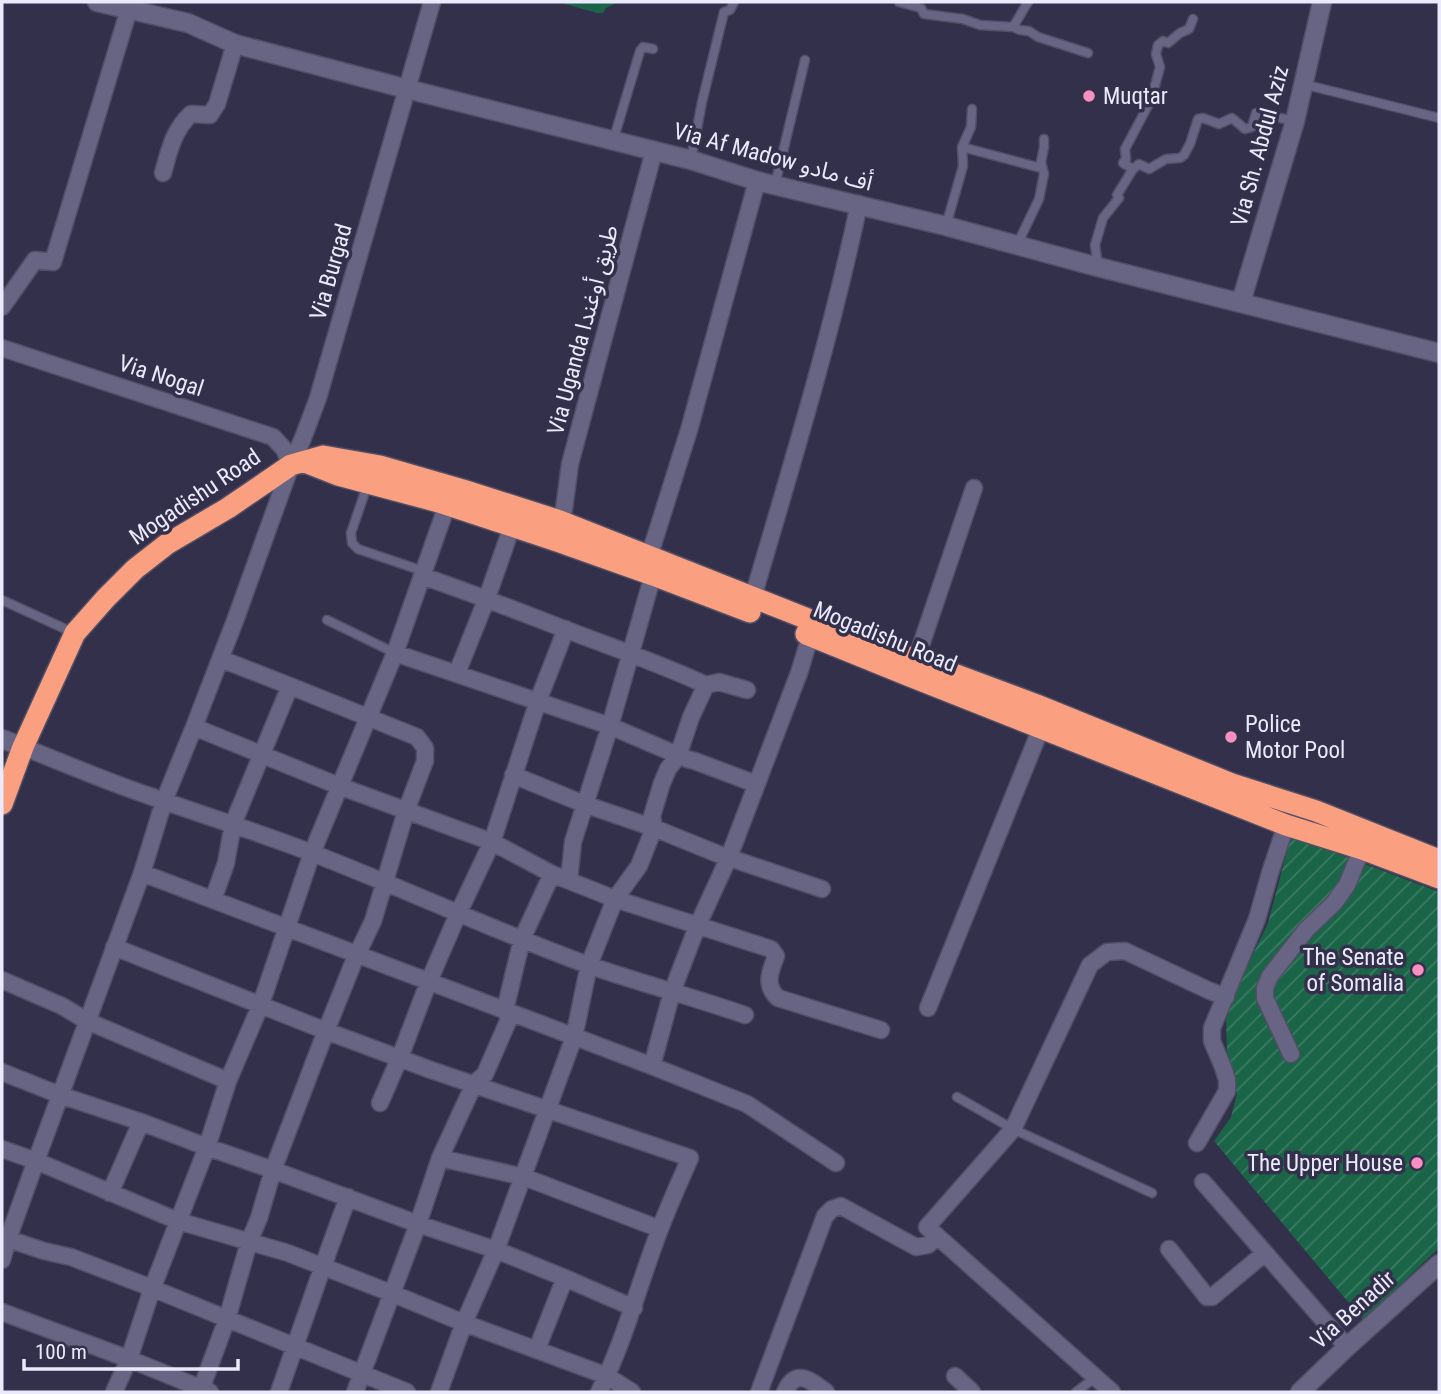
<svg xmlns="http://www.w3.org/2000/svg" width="1441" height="1394" viewBox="0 0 1441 1394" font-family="'Roboto Condensed','Noto Sans Arabic',sans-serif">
  <defs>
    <pattern id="garden-furrows" width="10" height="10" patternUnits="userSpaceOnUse" patternTransform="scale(1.75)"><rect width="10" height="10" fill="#1a6547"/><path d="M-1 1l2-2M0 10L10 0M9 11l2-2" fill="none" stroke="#3b7b62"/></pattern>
  </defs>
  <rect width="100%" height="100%" fill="#33304b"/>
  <path fill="#1a6547" d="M558 2H616V3L606 8 603 13H597Z"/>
  <path fill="url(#garden-furrows)" d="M1291 836 1439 892V1248L1363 1320 1214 1141 1231 1117 1237 1094 1231 1072 1227 1050 1226 1021 1232 998 1268 923Z"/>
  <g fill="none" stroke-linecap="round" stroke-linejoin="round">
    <g stroke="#514e65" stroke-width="11">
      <path id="lane" d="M899 2 921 8 924 14 963 19 980 25 1013 27 1028 2
        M1013 27 1020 30 1029 31 1038 37 1088 53
        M1303 84 1439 118
        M613 141 640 51 643 47 653 49
        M962 147 1041 168
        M691 160 702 102 724 12 730 10 734 2
        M1133 169 1123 163 1126 159 1125 149 1151 100 1160 67 1156 54 1158 45 1163 41 1168 43 1180 33 1189 29 1193 19
        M775 185 805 60
        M946 226 963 166 962 147 971 127 972 109
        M1017 245 1039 199 1044 174 1041 162 1044 147V139
        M1098 267 1095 245 1103 218 1119 198 1117 195 1133 169 1139 164 1149 169 1166 159 1180 158 1184 155 1190 144 1198 119 1203 118 1219 124 1232 118 1245 129 1252 127 1256 113 1295 121
        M368 483 351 533 352 543 358 549 423 571
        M2 600 72 632
        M327 620 395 653
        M957 1097 1013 1129 1152 1193
        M1076 1392 1096 1377"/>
    </g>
    <g stroke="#514e65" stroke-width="19">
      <path id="street" d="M163 173C169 151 174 129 191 114L210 115 217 104 235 44
        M2 307 35 260 53 262 129 9
        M2 348 273 437 284 449 291 465
        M560 521 564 509 570 464 654 151
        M649 557 689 430 757 181
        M422 576C466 591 510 608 554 625 605 645 657 662 706 685L719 682 747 690
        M753 597C791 467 831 337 859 204
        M395 653 610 726 687 759 695 761 756 784
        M916 660 974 488
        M457 673 487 598 512 526
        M290 686 417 737 425 748V761L406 811 373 921 354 961 326 1031 431 1070 690 1158C680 1181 669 1205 660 1229 639 1283 625 1340 599 1392
        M194 727 339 786 492 842 552 874 615 899 771 949 776 956C770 972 764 985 778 998L881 1030
        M23 747C64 763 105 781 147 795 202 815 258 832 312 853 405 889 495 931 588 965 640 983 693 997 745 1015
        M513 775 584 804 654 828 718 854 822 889
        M142 873 652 1066 747 1104 836 1163
        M569 880 573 842 610 726 653 575
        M213 900 226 863 233 824 290 686 221 659
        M114 947 326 1031 273 1170 259 1218 249 1242 227 1319 200 1392
        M2 980 62 1006 87 1021 228 1081
        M928 1008 1041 728
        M1291 1054 1265 998V988L1270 976 1306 930 1334 903 1347 885 1365 841
        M652 1066 672 992 697 927 729 857 799 673 813 627
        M2 1072 60 1095 141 1122 207 1147 273 1170 418 1224 496 1250 565 1278 634 1308
        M380 1103 400 1057 429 981 458 914 492 842 538 701 566 629
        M1197 1143 1227 1091V1080L1223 1067 1212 1041V1028L1257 919 1270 873 1286 825
        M2 1149 36 1161 178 1221 288 1253 391 1293 464 1323 607 1376 632 1392
        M440 1158 474 1084 485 1074 509 1019 505 1010 522 939 552 874
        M1203 1182 1347 1347
        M110 1193 141 1122
        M8 1239 44 1251 71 1257 144 1285 407 1392
        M1169 1249 1207 1297H1212L1265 1253
        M2 1260 8 1239 36 1161 142 873 164 801 194 727 236 618 291 465 303 438 318 398 432 2
        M2 1312 129 1359 210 1392
        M537 1349 565 1278
        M955 1376 972 1392
        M114 1392 129 1359 152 1289 207 1147 228 1081 261 1004 312 853 395 653 447 505
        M279 1392 323 1266 348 1197
        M355 1392 418 1224 440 1158 524 1177 660 1229
        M439 1392 464 1323 496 1250 574 1037 589 965 615 899 639 866 654 828 652 816 662 783 668 769 678 756 691 717 706 685
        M759 1392 825 1216 832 1209 841 1206 916 1247 928 1245 937 1236
        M785 1392C796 1367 811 1381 826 1392
        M1112 1392 927 1227 1013 1129 1090 965 1107 952 1125 951 1210 991 1226 997"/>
    </g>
    <g stroke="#514e65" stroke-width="21">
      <path id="secondary" d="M97 2 188 23 235 44 407 89 691 160 757 181 946 226 1098 267 1439 353
        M1241 302 1295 121 1322 2
        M2 739 23 747
        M1300 1392 1347 1347 1439 1264"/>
    </g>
    <g stroke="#514e65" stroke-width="24">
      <path id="highway" d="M305 462 338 475 439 502 557 541 653 575 750 612
        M806 634 907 675 1286 825 1362 849 1439 878
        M2 804 23 747 75 633 106 598 135 569 167 544 228 508 291 465 323 456 380 466 463 490 560 521 833 629 1037 705 1232 784 1316 811 1439 860"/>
    </g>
    <use href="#lane" stroke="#686584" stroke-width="8"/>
    <use href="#street" stroke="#686584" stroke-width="16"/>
    <use href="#secondary" stroke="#686584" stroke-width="18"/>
    <use href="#highway" stroke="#fb9f81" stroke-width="21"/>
  </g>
  <g fill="#fc8fc2" stroke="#33304b" stroke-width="2.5">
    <circle cx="1089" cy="96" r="7"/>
    <circle cx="1231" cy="737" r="7"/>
    <circle cx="1418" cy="970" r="7"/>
    <circle cx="1417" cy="1163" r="7"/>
  </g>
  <g text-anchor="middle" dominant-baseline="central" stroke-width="7" stroke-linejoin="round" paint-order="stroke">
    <g font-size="23" fill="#ebeafc" stroke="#33304b" text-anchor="start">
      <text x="1103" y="96">Muqtar</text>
      <text x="1245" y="724">Police<tspan x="1245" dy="26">Motor Pool</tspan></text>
      <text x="1404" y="957" text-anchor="end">The Senate<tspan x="1404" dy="26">of Somalia</tspan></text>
      <text x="1403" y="1163" text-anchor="end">The Upper House</text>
    </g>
    <g font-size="23" fill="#ebeafc" stroke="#33304b">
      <text transform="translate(1260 146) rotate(-75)">Via Sh. Abdul Aziz</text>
      <text transform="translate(773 157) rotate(15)">Via Af Madow أف مادو</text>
      <text transform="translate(331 272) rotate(-74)">Via Burgad</text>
      <text transform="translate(583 330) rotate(-75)">Via Uganda طريق أوغندا</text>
      <text transform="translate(161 376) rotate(18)">Via Nogal</text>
      <text transform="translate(195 497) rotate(-34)">Mogadishu Road</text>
      <text transform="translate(885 637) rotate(22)">Mogadishu Road</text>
      <text transform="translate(1353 1310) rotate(-42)">Via Benadir</text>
    </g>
  </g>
  <rect width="1441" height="1394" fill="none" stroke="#ebeafc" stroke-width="7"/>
  <path d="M24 1359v10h214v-10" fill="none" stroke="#ebeafc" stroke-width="3.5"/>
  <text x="35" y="1359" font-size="21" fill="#ebeafc" stroke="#33304b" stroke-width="5" paint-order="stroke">100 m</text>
</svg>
